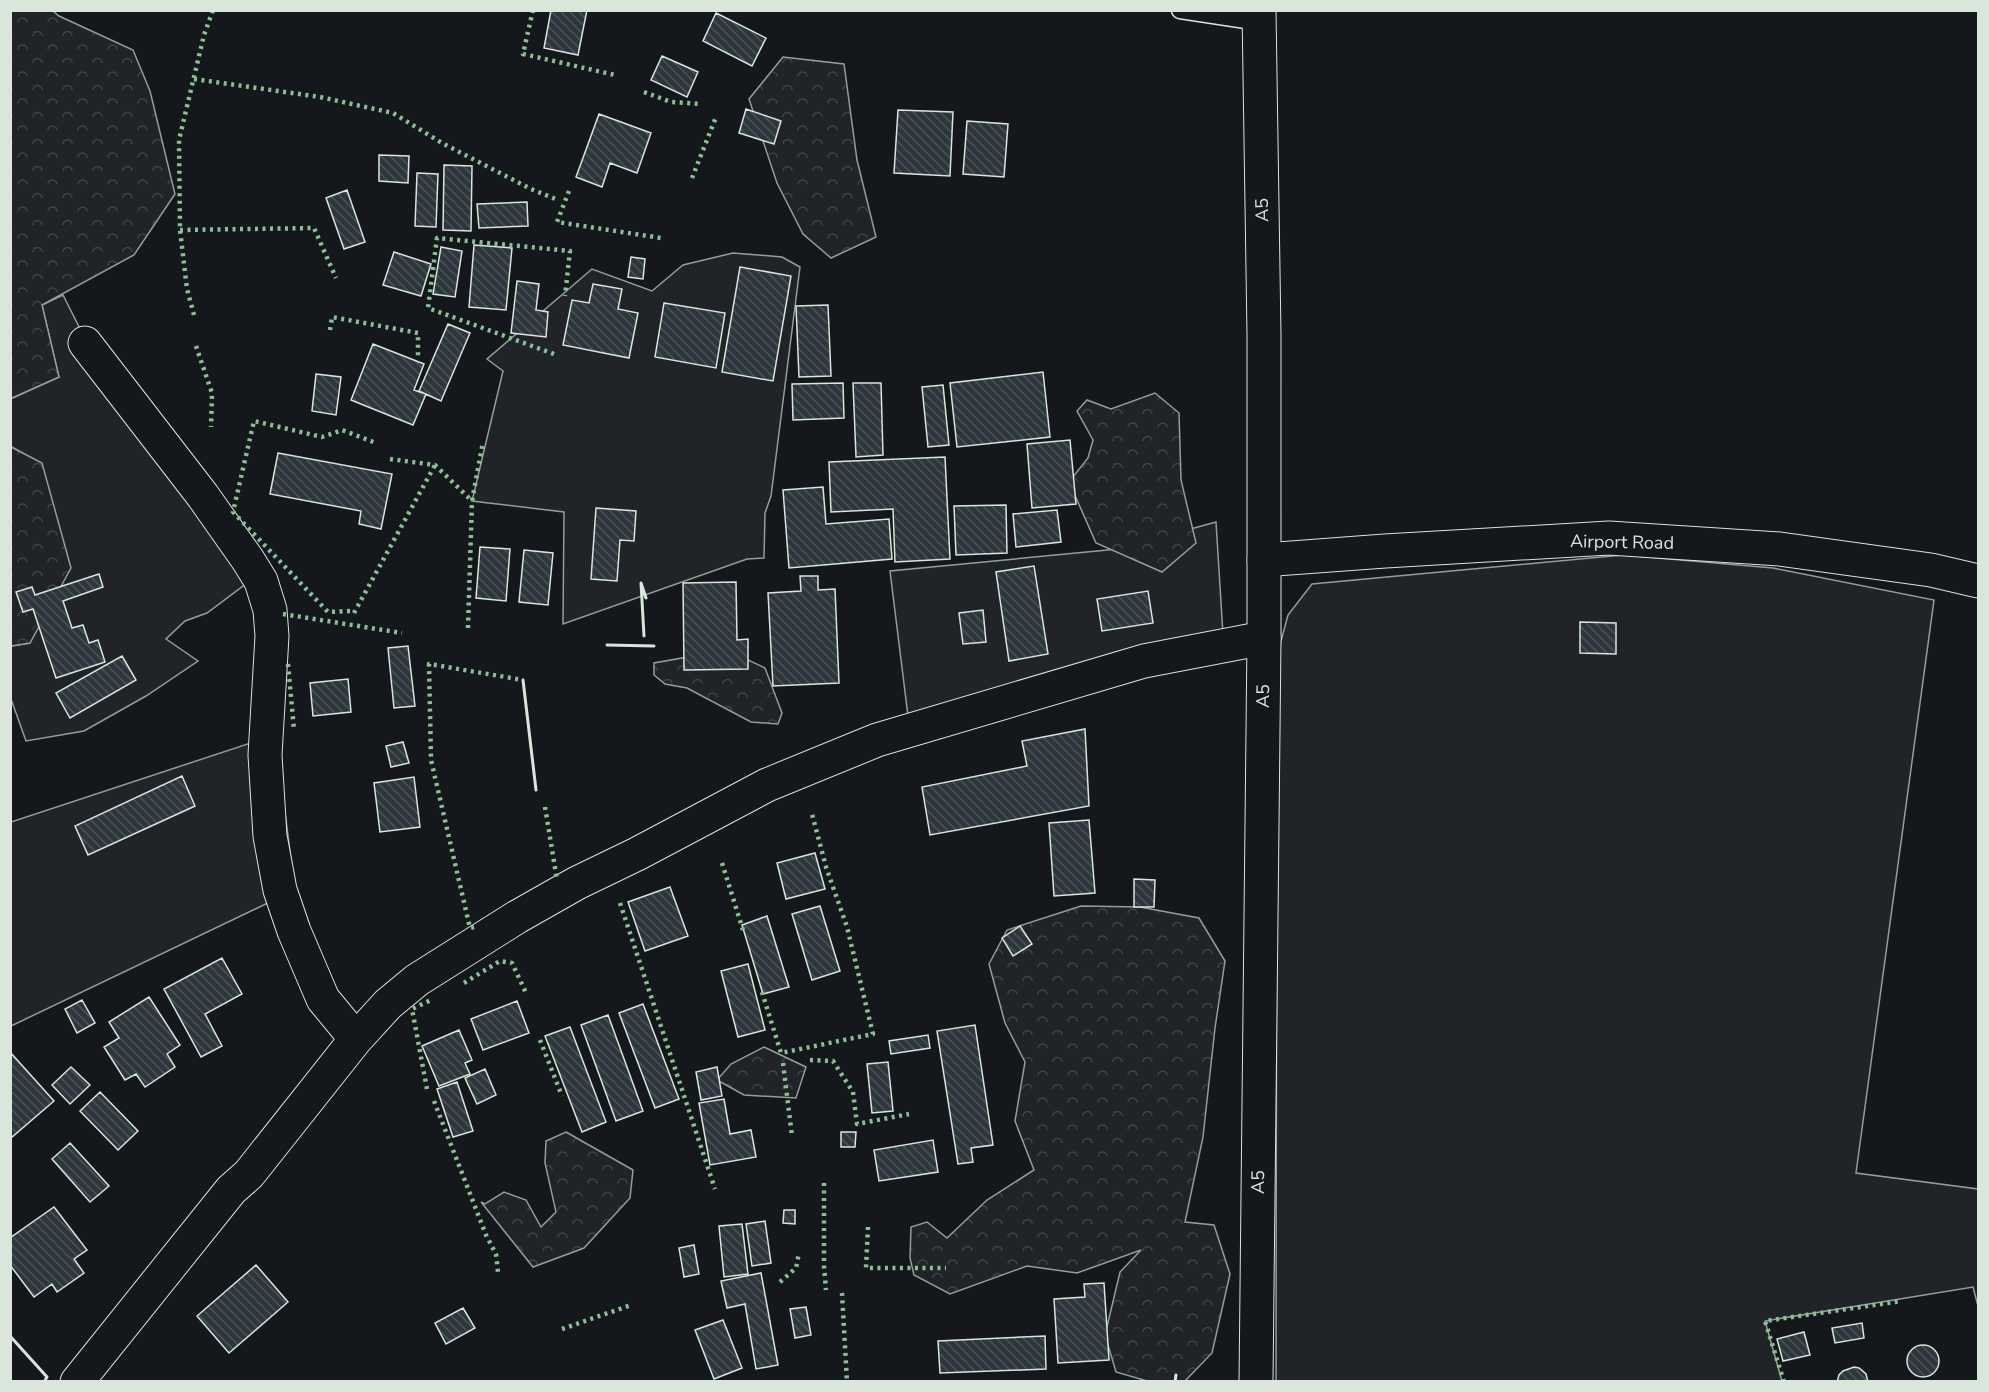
<svg xmlns="http://www.w3.org/2000/svg" width="1989" height="1392" viewBox="0 0 1989 1392" font-family="'Nunito Sans',sans-serif">
  <defs>
    <pattern id="forest-crowns" width="20" height="18" patternUnits="userSpaceOnUse" patternTransform="scale(1.5)"><rect width="20" height="18" fill="#202428"/><path d="M2 6a3 3 0 1 1 6 0M12 15a3 3 0 1 1 6 0" fill="none" stroke="#404447"/></pattern>
    <pattern id="building-back-hatch" width="6" height="6" patternUnits="userSpaceOnUse" patternTransform="scale(1.5)"><rect width="6" height="6" fill="#2c363c"/><path d="M-1 5l2 2M0 0l6 6M5-1l2 2" fill="none" stroke="#4a5358"/></pattern>
  </defs>
  <rect width="100%" height="100%" fill="#14181c"/>
  <path fill="#202428" stroke="#939e99" stroke-width="1.5" d="M733 253 782 257 800 267 771 496 765 513 764 558 747 559 563 624 564 512 472 501 503 371 487 359 592 269 652 291 683 265Z
    M63 295 103 374 247 583 207 613 185 621 166 639 198 661 146 696 84 731 26 741 11 699V646L30 643 42 464 10 446 11 397 13 398 59 377 42 305Z
    M1216 522 1223 635 909 724 890 571 1118 549Z
    M1623 555 1773 568 1934 600 1856 1173 1978 1189V1306L1973 1287 1765 1321 1782 1381 1276 1382 1277 656 1288 615 1312 584Z
    M275 735 295 890 11 1026V822Z"/>
  <path fill="url(#forest-crowns)" stroke="#939e99" stroke-width="1.5" d="M11 10 53 11 59 16 133 50 150 91 175 194 134 255 42 305 59 377 12 398 10 397Z
    M783 57 844 64 857 160 876 237 831 258 803 234 777 183 749 99Z
    M1155 393 1179 413 1181 480 1196 543 1162 572 1096 543 1069 482 1088 458 1093 440 1077 411 1087 400 1111 409Z
    M11 447 42 463 71 568 30 643 11 646Z
    M727 650 765 668 782 713 778 724 751 722 687 688 665 684 654 675V663Z
    M1081 906 1140 907 1199 918 1225 961 1215 1028 1203 1137 1185 1222 1214 1225 1230 1274 1212 1353 1185 1381H1147L1116 1372 1105 1335 1120 1272 1141 1250 1077 1273 1027 1266 950 1294 914 1275 910 1258 911 1227 927 1222 947 1238 987 1200 1034 1170 1015 1121 1025 1062 1005 1023 989 964 1007 930Z
    M764 1047 806 1067 796 1098 744 1095 717 1080 731 1064Z
    M566 1132 633 1170 630 1198 584 1248 533 1267 481 1202 485 1204 504 1192 526 1200 541 1227 556 1212 545 1163 546 1141Z"/>
  <path fill="url(#building-back-hatch)" stroke="#d8e6dc" stroke-width="1.5" d="M551 10H587L578 55 544 48Z
    M716 13 766 38 752 66 703 41Z
    M662 56 698 72 687 97 651 80Z
    M746 109 781 121 774 144 739 133Z
    M898 110 953 112 950 176 894 173Z
    M599 114 651 133 637 173 610 163 602 187 576 177Z
    M967 121 1008 124 1004 177 963 174Z
    M379 155 409 156 408 183 379 181Z
    M444 165 472 166 471 231 443 230Z
    M417 173 438 174 436 227 415 226Z
    M347 190 365 242 344 249 326 198Z
    M527 202 528 226 479 228 477 204Z
    M474 245 512 248 506 310 469 307Z
    M441 247 462 251 455 297 433 294Z
    M394 252 431 264 421 296 383 285Z
    M631 257 645 259 643 279 628 277Z
    M740 267 791 276 773 381 722 372Z
    M517 281 539 284 536 310 548 312 546 337 511 333Z
    M593 284 622 289 618 309 638 313 629 358 563 345 572 300 589 303Z
    M664 303 725 313 716 368 655 357Z
    M828 305 831 376 799 377 796 306Z
    M448 324 470 333 441 401 419 391Z
    M373 344 424 364 414 390 426 394 413 425 351 400Z
    M1043 372 1050 437 957 447 950 383Z
    M316 374 341 377 336 415 312 411Z
    M843 383 844 418 793 420 792 384Z
    M853 383H881L883 455 856 457Z
    M943 385 949 445 928 447 922 387Z
    M1070 440 1076 504 1032 508 1027 444Z
    M278 453 392 474 381 529 359 524 361 511 270 494Z
    M945 457 950 559 895 562 893 509 831 512 829 462Z
    M823 487 826 524 889 519 892 559 789 568 783 490Z
    M1006 505 1007 553 956 555 954 506Z
    M596 508 636 511 634 541 620 540 617 581 591 579Z
    M1057 510 1061 542 1016 547 1013 514Z
    M480 547 510 549 506 601 476 598Z
    M524 550 553 553 548 605 519 602Z
    M1034 566 1048 654 1009 661 996 572Z
    M99 574 103 587 63 601 72 628 83 625 89 643 98 640 105 662 56 678 33 609 23 612 16 592 32 587 35 595Z
    M800 576H818V590L835 589 839 683 773 686 768 593 801 591Z
    M736 582 737 640 748 639V669L684 670 683 583Z
    M1148 591 1153 623 1102 631 1097 599Z
    M983 610 986 642 963 644 959 613Z
    M1580 622 1616 623V654L1580 653Z
    M408 646 415 706 394 708 388 648Z
    M122 656 136 680 70 718 56 693Z
    M348 679 351 712 313 716 310 683Z
    M1085 729 1089 806 930 835 922 787 1027 766 1022 741Z
    M403 742 409 763 391 767 386 746Z
    M182 776 195 806 88 855 75 826Z
    M414 777 420 827 380 832 374 783Z
    M1089 820 1095 893 1054 896 1049 823Z
    M815 853 825 889 786 899 777 863Z
    M1134 879 1155 880 1154 907H1134Z
    M670 887 688 936 645 951 628 902Z
    M820 906 840 971 812 980 792 914Z
    M767 916 789 987 763 994 742 925Z
    M1020 926 1032 944 1013 956 1002 938Z
    M222 958 242 994 205 1014 222 1046 201 1057 164 989Z
    M748 964 765 1030 738 1037 721 971Z
    M149 997 180 1045 167 1054 175 1067 145 1087 136 1074 125 1080 104 1047 119 1038 109 1022Z
    M82 1000 95 1023 77 1033 65 1009Z
    M517 1001 529 1033 483 1050 471 1019Z
    M643 1004 679 1099 655 1108 619 1013Z
    M608 1015 643 1111 616 1121 581 1025Z
    M975 1025 993 1145 971 1148 973 1162 958 1164 937 1031Z
    M570 1027 606 1122 582 1132 545 1036Z
    M459 1030 472 1060 465 1063 470 1074 439 1086 422 1046Z
    M928 1035 930 1048 891 1054 889 1041Z
    M10 1052 54 1101 12 1137 10 1136Z
    M888 1062 893 1111 872 1113 867 1064Z
    M71 1067 90 1085 70 1104 52 1085Z
    M717 1067 722 1096 701 1100 696 1072Z
    M485 1069 496 1095 477 1104 465 1078Z
    M457 1082 473 1131 453 1137 437 1089Z
    M100 1092 138 1131 118 1150 80 1111Z
    M724 1099 730 1134 751 1130 756 1157 710 1165 699 1103Z
    M841 1132H856L855 1147H841Z
    M933 1140 938 1172 879 1181 874 1150Z
    M70 1143 109 1186 90 1202 52 1159Z
    M54 1207 87 1250 74 1259 84 1273 57 1292 52 1284 34 1297 10 1265V1238Z
    M784 1210H795V1224L783 1223Z
    M765 1221 771 1263 752 1266 746 1224Z
    M742 1224 748 1274 724 1277 719 1226Z
    M694 1245 699 1274 684 1277 679 1248Z
    M256 1265 288 1302 229 1353 197 1316Z
    M761 1273 778 1365 756 1369 745 1304 727 1308 721 1281Z
    M1104 1283 1109 1360 1058 1363 1054 1299 1085 1297 1084 1284Z
    M806 1307 811 1335 795 1338 790 1309Z
    M463 1308 475 1328 446 1344 435 1323Z
    M723 1320 742 1368 714 1379 695 1330Z
    M1862 1323 1864 1338 1835 1343 1832 1328Z
    M1804 1332 1810 1355 1783 1361 1777 1339Z
    M1045 1336 1046 1369 940 1373 938 1341Z
    M1907 1361a16 16 0 1 1 32 0a16 16 0 1 1-32 0Z
    M1854 1367 1859 1368 1866 1374 1868 1382H1837L1839 1375 1843 1371Z"/>
  <g fill="none" stroke-linecap="round" stroke-linejoin="round">
    <g stroke="#d8e6dc" stroke-width="19">
      <path id="service" d="M1180 10 1259 22"/>
    </g>
    <g stroke="#d8e6dc" stroke-width="35">
      <path id="minor" d="M85 343 203 496 248 560 261 581 270 610 272 636 265 755 270 836 280 890 294 931 323 999 356 1039
        M1264 560 1385 551 1609 538 1780 549 1931 570 1978 581
        M77 1382 231 1190 249 1174 356 1039 388 1004 417 980 517 917 577 883 637 854 767 785 877 740 1144 661 1264 638"/>
    </g>
    <g stroke="#d8e6dc" stroke-width="35">
      <path id="trunk" d="M1256 1382 1264 638V335L1259 10"/>
    </g>
    <use href="#service" stroke="#14181c" stroke-width="16"/>
    <use href="#minor" stroke="#14181c" stroke-width="33"/>
    <use href="#trunk" stroke="#14181c" stroke-width="33"/>
    <path stroke="#8ac095" stroke-width="4.5" stroke-dasharray="3 4.5" stroke-linecap="butt" d="M533 10 523 54 615 75
      M194 79 320 97 393 113 442 143 531 189 558 200
      M644 92 671 102 700 104
      M692 178 716 117
      M569 191 557 222 661 238
      M180 230 314 228 336 278
      M194 315 187 289 180 230 179 140 204 35 213 10
      M330 330 332 317 418 333V357
      M196 346 212 393 211 427
      M554 354 428 308 437 238 570 251 565 296
      M390 459 435 465 472 501
      M350 611 328 612 233 512 254 421 322 437 342 430 376 443
      M354 613 435 465
      M283 614 402 633
      M468 628 472 501 483 442
      M288 664 294 730
      M545 807 557 880
      M722 863 743 930
      M620 903 715 1189
      M474 927 470 928 431 760 429 664 523 680
      M464 983 500 961 512 963 527 995
      M762 992 781 1053 873 1034 847 927 826 867 812 814
      M540 1040 562 1096
      M810 1060 833 1061 853 1092 857 1124 909 1114
      M783 1063 792 1136
      M427 1089 412 1009 431 1000
      M434 1101 486 1235 496 1254 498 1272
      M824 1183V1266L826 1290
      M868 1227 866 1268H946
      M780 1282 796 1268 799 1253
      M842 1293 847 1382
      M562 1329 631 1305
      M1784 1382 1765 1321 1902 1301"/>
    <path stroke="#d8e6dc" stroke-width="3" d="M644 636 641 583 646 598
      M607 645 654 646
      M523 680 536 790
      M10 1336 47 1377 44 1382
      M1175 1382 1176 1375"/>
  </g>
  <g text-anchor="middle" dominant-baseline="central" stroke-width="4.5" stroke-linejoin="round" paint-order="stroke">
    <g font-size="18" fill="#d8e6dc" stroke="#14181c">
      <text transform="translate(1262 210) rotate(-91)">A5</text>
      <text transform="translate(1622 542) rotate(1)">Airport Road</text>
      <text transform="translate(1263 696) rotate(-89)">A5</text>
      <text transform="translate(1258 1182) rotate(-89)">A5</text>
    </g>
  </g>
  <rect width="1989" height="1392" fill="none" stroke="#d8e6dc" stroke-width="24"/>
</svg>
